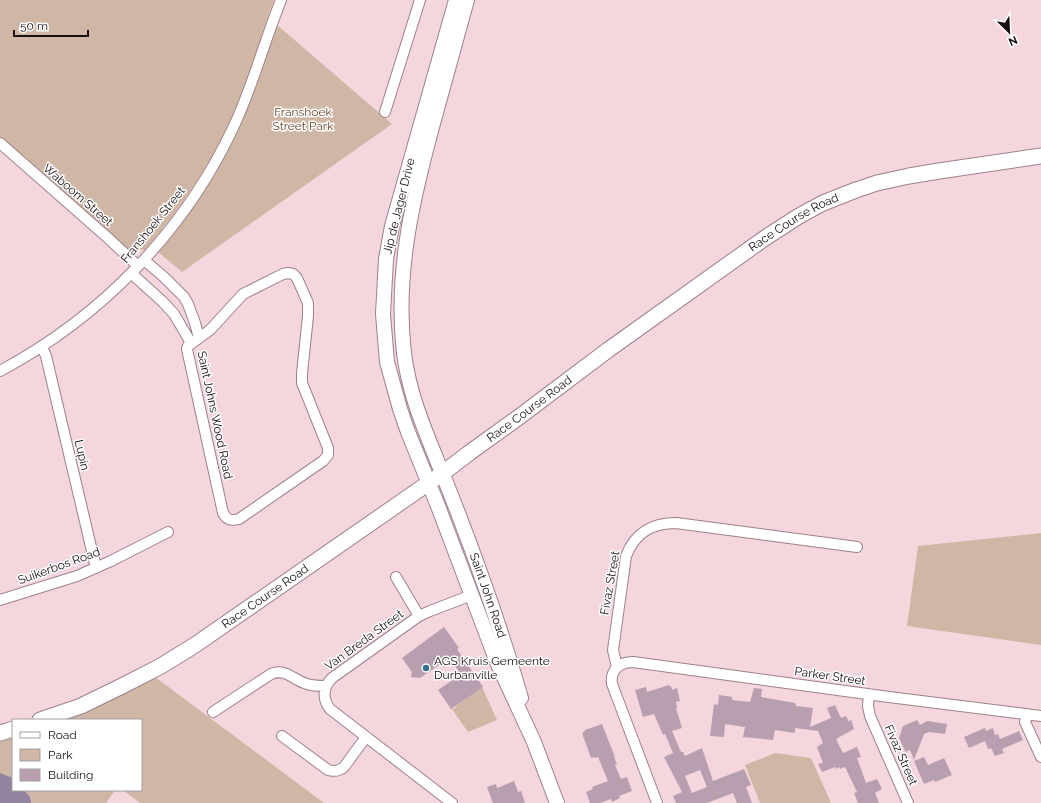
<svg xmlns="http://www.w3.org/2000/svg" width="1041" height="803" viewBox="0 0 1041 803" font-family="Raleway,sans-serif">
  <rect width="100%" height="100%" fill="#f5d6dd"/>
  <path fill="#cfb6a5" d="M0 0H274C270 9 267 19 264 29 257 51 250 74 242 96 218 153 185 204 145 250L130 251 0 137Z
    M276 24 392 124 182 272 158 252C194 207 226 160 248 107 259 80 268 52 276 24Z
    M1041 533V645L907 626 918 546Z
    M155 677 324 803H140L123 790H141V720H62L117 697Z
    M482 687 497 720 468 732 452 709 453 708 454 709 457 706V705Z
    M13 737V790H115L106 803H0V741Z
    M775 753 811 758 831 803H760L745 765Z"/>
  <path fill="#92849e" d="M0 773 13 778V790H24L30 797 31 803H0Z"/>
  <path fill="#b79fb0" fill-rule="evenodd" d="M444 627 459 648 457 649 483 687 451 709 438 690 461 674 449 658 420 678 411 677 412 672 402 658Z
    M669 685V686H671L672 690 677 688 680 701 676 702 677 708H676L682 728 672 731 681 752H683L685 756 702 748 713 781 744 769 751 785 746 787 752 803H737L733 793 707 803H676L673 796 682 792 664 757 673 753 665 734 663 735 654 714 643 717 635 690 646 687 647 692ZM700 770 707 787 692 793 685 776Z
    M754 688 762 689 761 697 795 703 796 706 813 708 810 727 831 718 827 708 835 705 841 718 846 716 849 722 851 719 854 729 836 739 843 753 857 747 861 757 857 758 866 783 877 779 882 789 875 793 879 803H858L854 793 857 792 845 767 840 769 839 767 836 769 835 767 822 772 818 764 823 763 817 747 823 743 818 731 795 728V733L775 730 773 740 743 737 745 727 725 724 724 737 710 736 714 704 718 705 719 695 732 697V700L750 702Z
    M917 720 920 725 927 721 947 724 945 734 929 732 924 734 914 760 910 750 905 752V751L899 738 903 726Z
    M602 724 615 757H614L617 764 615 765 621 779 627 777 632 791 619 796 620 798 612 802 611 799 600 803H590L586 792 593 789 592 787 608 781 598 757 595 758V757L591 758 582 733 585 731V730Z
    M985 728 986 731 993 728 995 735 998 734 1000 739 1019 731 1023 740 1002 749 1004 753 995 756 991 748 988 749 985 741 969 748 964 737Z
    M924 757 928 765 944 758 952 775 935 782 934 780 924 784 914 761Z
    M514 781 518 792 521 791 525 803H493L487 787 496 784 497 788Z"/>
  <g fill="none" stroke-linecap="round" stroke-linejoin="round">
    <g stroke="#9e8188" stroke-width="12">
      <path id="minor" d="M385 112 420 0
        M0 143 108 238 138 266
        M144 260 164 277 184 297 188 304 195 323 199 338
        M131 273 163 302 174 314 191 343
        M288 273 293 274 297 278 308 303V316L302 373V383L328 448V455L323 461 239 519C231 521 227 520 223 513L187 349 188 346 210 330 243 294 283 274Z
        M42 347 46 356 96 568
        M0 371C101 317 184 232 233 128 253 86 264 42 281 0
        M396 577 419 616
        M0 600 77 576 111 561 168 532
        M617 667 613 650 626 556C635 533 651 523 676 523L857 547
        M869 695 868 706 870 716 908 803
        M213 712 271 674C286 668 293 680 307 684 313 686 320 686 326 686
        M1027 714 1025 722 1041 757
        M282 736 328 770C335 772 339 771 344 767L366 737
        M452 803 330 709C322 699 323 687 332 678L419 616 430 611 472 595
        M657 803 612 684C610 670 620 662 633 662L889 697 1041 716"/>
    </g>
    <g stroke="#9e8188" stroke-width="16">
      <g id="secondary">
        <path d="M456 0 392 226 386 259 383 314 387 362 400 409 408 432 438 506 497 662 534 742 557 803"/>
        <path id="s1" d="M467 0C457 36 447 73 437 109 415 188 394 270 404 353 410 403 433 448 451 495 477 561 501 629 521 698"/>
      </g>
    </g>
    <g stroke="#9e8188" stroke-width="17">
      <g id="primary">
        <path id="s2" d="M40 720 81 706 122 686 161 666 195 645 443 473 469 453 519 417 608 350 765 238 799 216 823 203 856 190 877 183 909 176 939 171 1041 156"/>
        <path d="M0 733 13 729"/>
      </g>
    </g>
    <use href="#minor" stroke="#fff" stroke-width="10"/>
    <use href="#secondary" stroke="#fff" stroke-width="14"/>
    <use href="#primary" stroke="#fff" stroke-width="15"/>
  </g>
  <circle fill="#39718c" stroke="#fff" stroke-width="1.5" cx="426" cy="668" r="4"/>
  <g text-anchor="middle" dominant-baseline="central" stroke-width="3" stroke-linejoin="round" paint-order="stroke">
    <g font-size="12" fill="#6f4629" stroke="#fff">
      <text x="303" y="112">Franshoek<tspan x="303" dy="14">Street Park</tspan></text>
    </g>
    <g font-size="12" fill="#190f11" stroke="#fff">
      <text transform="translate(78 195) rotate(41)">Waboom Street</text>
      <text transform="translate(399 206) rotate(-76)">Jip de Jager Drive</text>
      <text stroke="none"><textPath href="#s2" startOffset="906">Race Course Road</textPath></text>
      <text transform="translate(153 225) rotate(-51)">Franshoek Street</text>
      <text stroke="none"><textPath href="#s2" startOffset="582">Race Course Road</textPath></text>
      <text transform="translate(215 415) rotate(78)">Saint Johns Wood Road</text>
      <text transform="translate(82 455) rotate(77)">Lupin</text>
      <text transform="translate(59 566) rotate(-20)">Suikerbos Road</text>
      <text transform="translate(610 583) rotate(-80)">Fivaz Street</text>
      <text stroke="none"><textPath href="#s1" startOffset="618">Saint John Road</textPath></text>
      <text stroke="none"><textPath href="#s2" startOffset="258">Race Course Road</textPath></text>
      <text transform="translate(364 640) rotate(-36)">Van Breda Street</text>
      <text transform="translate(830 676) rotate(8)">Parker Street</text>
      <text transform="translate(901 755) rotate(66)">Fivaz Street</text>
    </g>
    <g font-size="12" fill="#190f11" stroke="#fff" text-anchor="start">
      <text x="434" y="661">AGS Kruis Gemeente<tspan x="434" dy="14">Durbanville</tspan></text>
    </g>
  </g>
  <rect x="12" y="719" width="130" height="72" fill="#ffffff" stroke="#a39fa0"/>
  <rect x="20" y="732" width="20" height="6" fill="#ffffff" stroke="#a39fa0"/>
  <text x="48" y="739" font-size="12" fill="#190f11">Road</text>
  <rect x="20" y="749" width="20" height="12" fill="#cfb6a5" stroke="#a39fa0"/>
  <text x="48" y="759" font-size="12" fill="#190f11">Park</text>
  <rect x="20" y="769" width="20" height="12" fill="#b79fb0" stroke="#a39fa0"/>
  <text x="48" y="779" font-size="12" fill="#190f11">Building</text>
  <g transform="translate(1009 32) rotate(156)" stroke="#ffffff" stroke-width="3" paint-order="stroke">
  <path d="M0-3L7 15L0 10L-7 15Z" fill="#190f11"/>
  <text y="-6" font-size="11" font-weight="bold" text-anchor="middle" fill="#190f11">N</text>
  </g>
  <path d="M14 30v6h74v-6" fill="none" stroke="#190f11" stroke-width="2"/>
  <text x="20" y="30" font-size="12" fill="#190f11" stroke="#ffffff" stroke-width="3" paint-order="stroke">50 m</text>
</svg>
